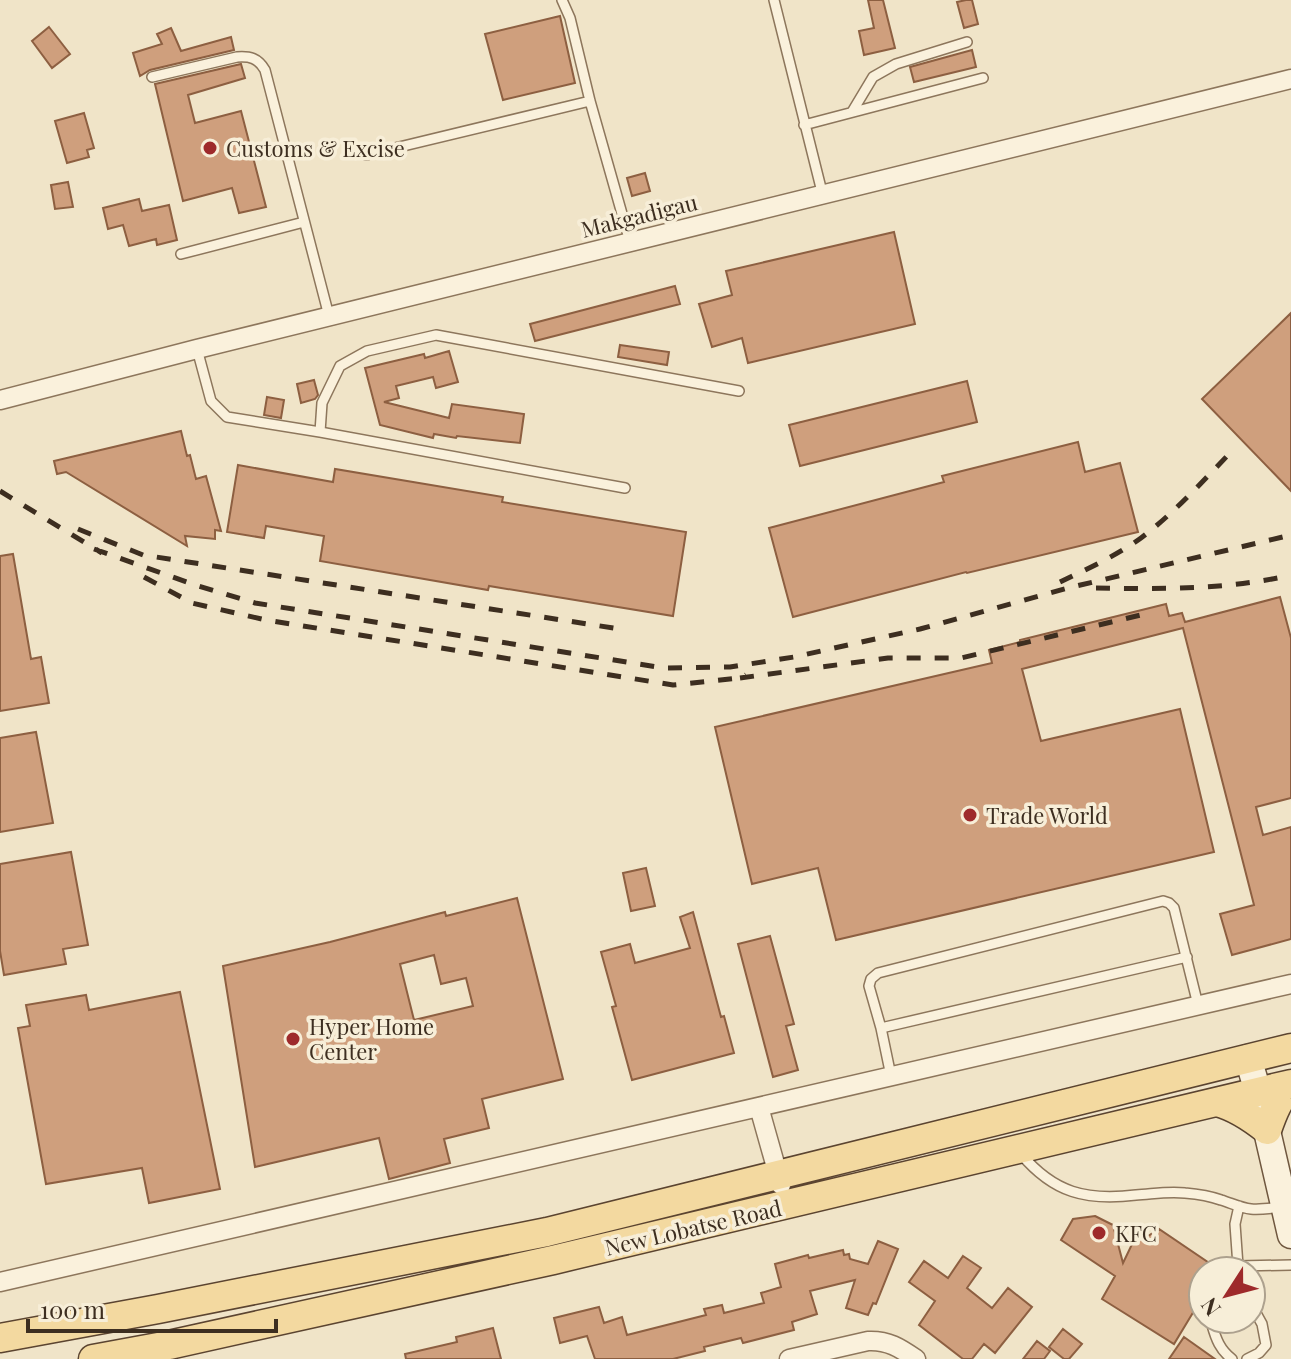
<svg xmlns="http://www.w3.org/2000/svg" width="1291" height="1359" viewBox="0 0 1291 1359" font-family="'Playfair Display',serif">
  <rect width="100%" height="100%" fill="#f0e4c8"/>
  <path fill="#cf9f7d" stroke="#8d5f41" stroke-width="2" fill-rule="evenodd" d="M868 0H883L895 48 864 55 859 31 874 28Z
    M966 0H972L978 24 964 28 957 2Z
    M560 16 575 83 503 100 485 34Z
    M49 27 70 54 52 68 32 41Z
    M171 28 181 51 231 37 234 50 150 70 140 76 133 53 162 44 157 34Z
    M972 50 976 67 914 82 910 67Z
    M241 64 245 78 188 95 195 123 241 111 266 207 239 213 232 188 183 201 155 84Z
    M84 113 94 148 87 150 89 157 67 163 55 121Z
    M645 173 650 191 632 196 627 178Z
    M68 182 73 207 55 209 51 185Z
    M139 199 142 211 169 205 177 240 157 245 156 239 129 246 123 225 108 229 103 208Z
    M894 232 915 324 748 363 742 338 712 347 699 304 732 295 726 271Z
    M675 286 680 304 535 341 530 324Z
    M1291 313V491L1202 399Z
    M620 345 669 352 667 365 618 357Z
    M449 351 458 382 436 388 433 377 396 386 399 398 384 402 449 418 452 404 524 414 520 443 457 436 456 438 434 434 433 438 380 425 365 368 424 354 425 358Z
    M314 380 318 395 315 399 301 403 297 384Z
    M967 381 977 422 800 466 789 425Z
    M267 397 284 400 281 418 264 415Z
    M181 431 187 456 190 455 196 479 206 476 221 531 215 530V539L185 536 187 546 66 472 57 474 54 461Z
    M1078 442 1085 472 1120 463 1138 532 967 573 966 572 793 617 769 528 944 482 942 476Z
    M238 465 333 482 335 469 503 497 502 502 686 532 673 616 489 586 488 590 320 561 324 536 266 526 264 538 227 532Z
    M13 554 31 659 41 657 49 703 0 711V556Z
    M1280 597 1291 638V798L1256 807 1263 835 1291 827V939L1232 955 1220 914 1254 905 1183 628 1022 669 1041 741 1180 709 1214 852 836 940 818 868 752 884 715 727 992 663 989 650 1020 642V640L1166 604 1169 616 1182 613 1185 622Z
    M36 732 53 823 0 832V738Z
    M71 852 88 945 63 949 66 964 4 975 0 951V864Z
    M646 868 655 906 631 911 623 873Z
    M517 898 563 1079 482 1099 489 1128 444 1139 450 1163 389 1179 379 1138 255 1167 223 966 330 942 445 912 446 916ZM434 955 441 984 466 978 473 1006 414 1020 400 964Z
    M693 912 721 1017 724 1016 734 1053 632 1080 612 1007 616 1006 601 952 630 944 635 963 690 948 680 917Z
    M770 936 794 1024 786 1026 798 1070 773 1077 738 944Z
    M180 992 220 1189 149 1203 142 1168 46 1184 18 1028 30 1026 26 1005 86 995 89 1010Z
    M1095 1216 1113 1225 1123 1263 1135 1238H1145L1159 1229 1221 1271H1203V1296L1174 1344 1102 1299 1115 1276 1061 1240 1073 1219Z
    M878 1241 898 1249 876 1304 873 1303 868 1315 846 1308 855 1280 810 1291 817 1314 792 1322 794 1330 743 1343 741 1338 704 1347 705 1351 673 1359H595L587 1336 560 1343 554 1318 599 1307 604 1323 622 1317 627 1335 706 1315 704 1309 722 1305 724 1313 764 1303 761 1293 781 1287 775 1264 808 1255 809 1258 843 1250 844 1255 849 1254 850 1259 868 1264Z
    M963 1256 981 1268 967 1288 992 1308 1008 1288 1032 1307 995 1353 984 1344 972 1359H963L919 1325 935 1301 909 1282 924 1261 948 1278Z
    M493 1328 501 1359H406L405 1354 457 1342 456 1337Z
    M1063 1329 1082 1344 1069 1359H1064L1049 1347Z
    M1184 1337 1215 1359H1169Z
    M1037 1341 1050 1351 1044 1359H1023Z"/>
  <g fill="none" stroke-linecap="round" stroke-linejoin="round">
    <g stroke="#8d765c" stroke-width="12">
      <path id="lane" d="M562 0 570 18 590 101 630 242
        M774 0 823 196
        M152 77 237 57C250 56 258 58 265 70L329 316
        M852 112 873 77 896 64 967 42
        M804 125 983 78
        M366 155 590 101
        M181 254 304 222
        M197 349 211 401 227 417 320 432 625 488
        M320 432 322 403 340 366 367 351 436 335 739 391
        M1187 957 881 1028 869 986 871 979 878 973 1163 901 1169 903 1174 908 1198 1005
        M881 1028 891 1076
        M1021 1154C1054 1193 1086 1201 1136 1195 1153 1194 1168 1191 1185 1193 1197 1194 1210 1196 1221 1200 1231 1203 1241 1208 1251 1209 1261 1210 1272 1208 1282 1207
        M1239 1206 1235 1224 1238 1266 1291 1265
        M1214 1319 1212 1325C1216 1339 1220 1350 1232 1359
        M1247 1359 1259 1353 1266 1345 1262 1324 1251 1304"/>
    </g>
    <g stroke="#8d765c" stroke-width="21">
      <path id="street" d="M0 400 197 349 1291 79
        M759 1107 781 1185
        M0 1282 1291 984
        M789 1359 868 1341C888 1340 900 1348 916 1359"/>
    </g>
    <g stroke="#6f573f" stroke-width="29">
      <path id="secondary" d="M1248 1058 1258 1092 1291 1235"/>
    </g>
    <g stroke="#5b4430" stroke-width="31">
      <path id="primary" d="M1217 1102C1236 1107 1252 1118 1267 1130 1273 1113 1278 1099 1291 1087
        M0 1338 158 1309 547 1232 1291 1048
        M93 1359 169 1345 553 1260 1291 1084"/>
    </g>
    <use href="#lane" stroke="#faf1dc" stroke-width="9"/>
    <use href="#street" stroke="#faf1dc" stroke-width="18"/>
    <use href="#secondary" stroke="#faf1dc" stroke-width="26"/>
    <use href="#primary" stroke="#f3d9a0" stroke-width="28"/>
    <path stroke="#3d2e20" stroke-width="5" stroke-dasharray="14 14" stroke-linecap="butt" d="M0 491 102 553
      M78 529 143 555 626 630
      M94 549 195 585 255 603 664 668 730 667 794 657 920 629 1068 588 1291 535
      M144 577 192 603 266 620 673 685 740 678 746 675
      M1060 582C1087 569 1116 556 1141 538 1173 514 1202 482 1230 453
      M1096 588C1161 589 1227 590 1291 575
      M740 678 888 658H961L1149 613"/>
  </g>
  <g fill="#9e2a2b" stroke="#f7eed8" stroke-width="3">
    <circle cx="210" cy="148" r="8"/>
    <circle cx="970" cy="815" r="8"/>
    <circle cx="293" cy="1039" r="8"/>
    <circle cx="1099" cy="1233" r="8"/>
  </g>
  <g text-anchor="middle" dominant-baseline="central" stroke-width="7" stroke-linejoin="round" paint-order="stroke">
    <g font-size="22" fill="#3d2e20" stroke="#f7eed8" text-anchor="start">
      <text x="226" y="148">Customs &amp; Excise</text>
      <text x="986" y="815">Trade World</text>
      <text x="309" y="1026">Hyper Home<tspan x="309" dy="25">Center</tspan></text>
      <text x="1115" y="1233">KFC</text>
    </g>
    <g font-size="22" fill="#3d2e20" stroke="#f7eed8">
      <text transform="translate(639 215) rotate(-14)">Makgadigau</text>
      <text transform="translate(693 1227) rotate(-13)">New Lobatse Road</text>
    </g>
  </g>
  <g transform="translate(1227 1295) rotate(234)"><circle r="38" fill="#f7eed8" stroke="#ada18e" stroke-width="2"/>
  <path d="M0-6L14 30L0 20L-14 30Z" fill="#9e2a2b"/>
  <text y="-12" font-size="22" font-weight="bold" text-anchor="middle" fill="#3d2e20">N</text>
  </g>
  <path d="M28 1319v12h248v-12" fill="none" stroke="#3d2e20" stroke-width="4"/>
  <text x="40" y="1319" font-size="24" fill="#3d2e20" stroke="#f7eed8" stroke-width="6" paint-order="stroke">100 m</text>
</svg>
